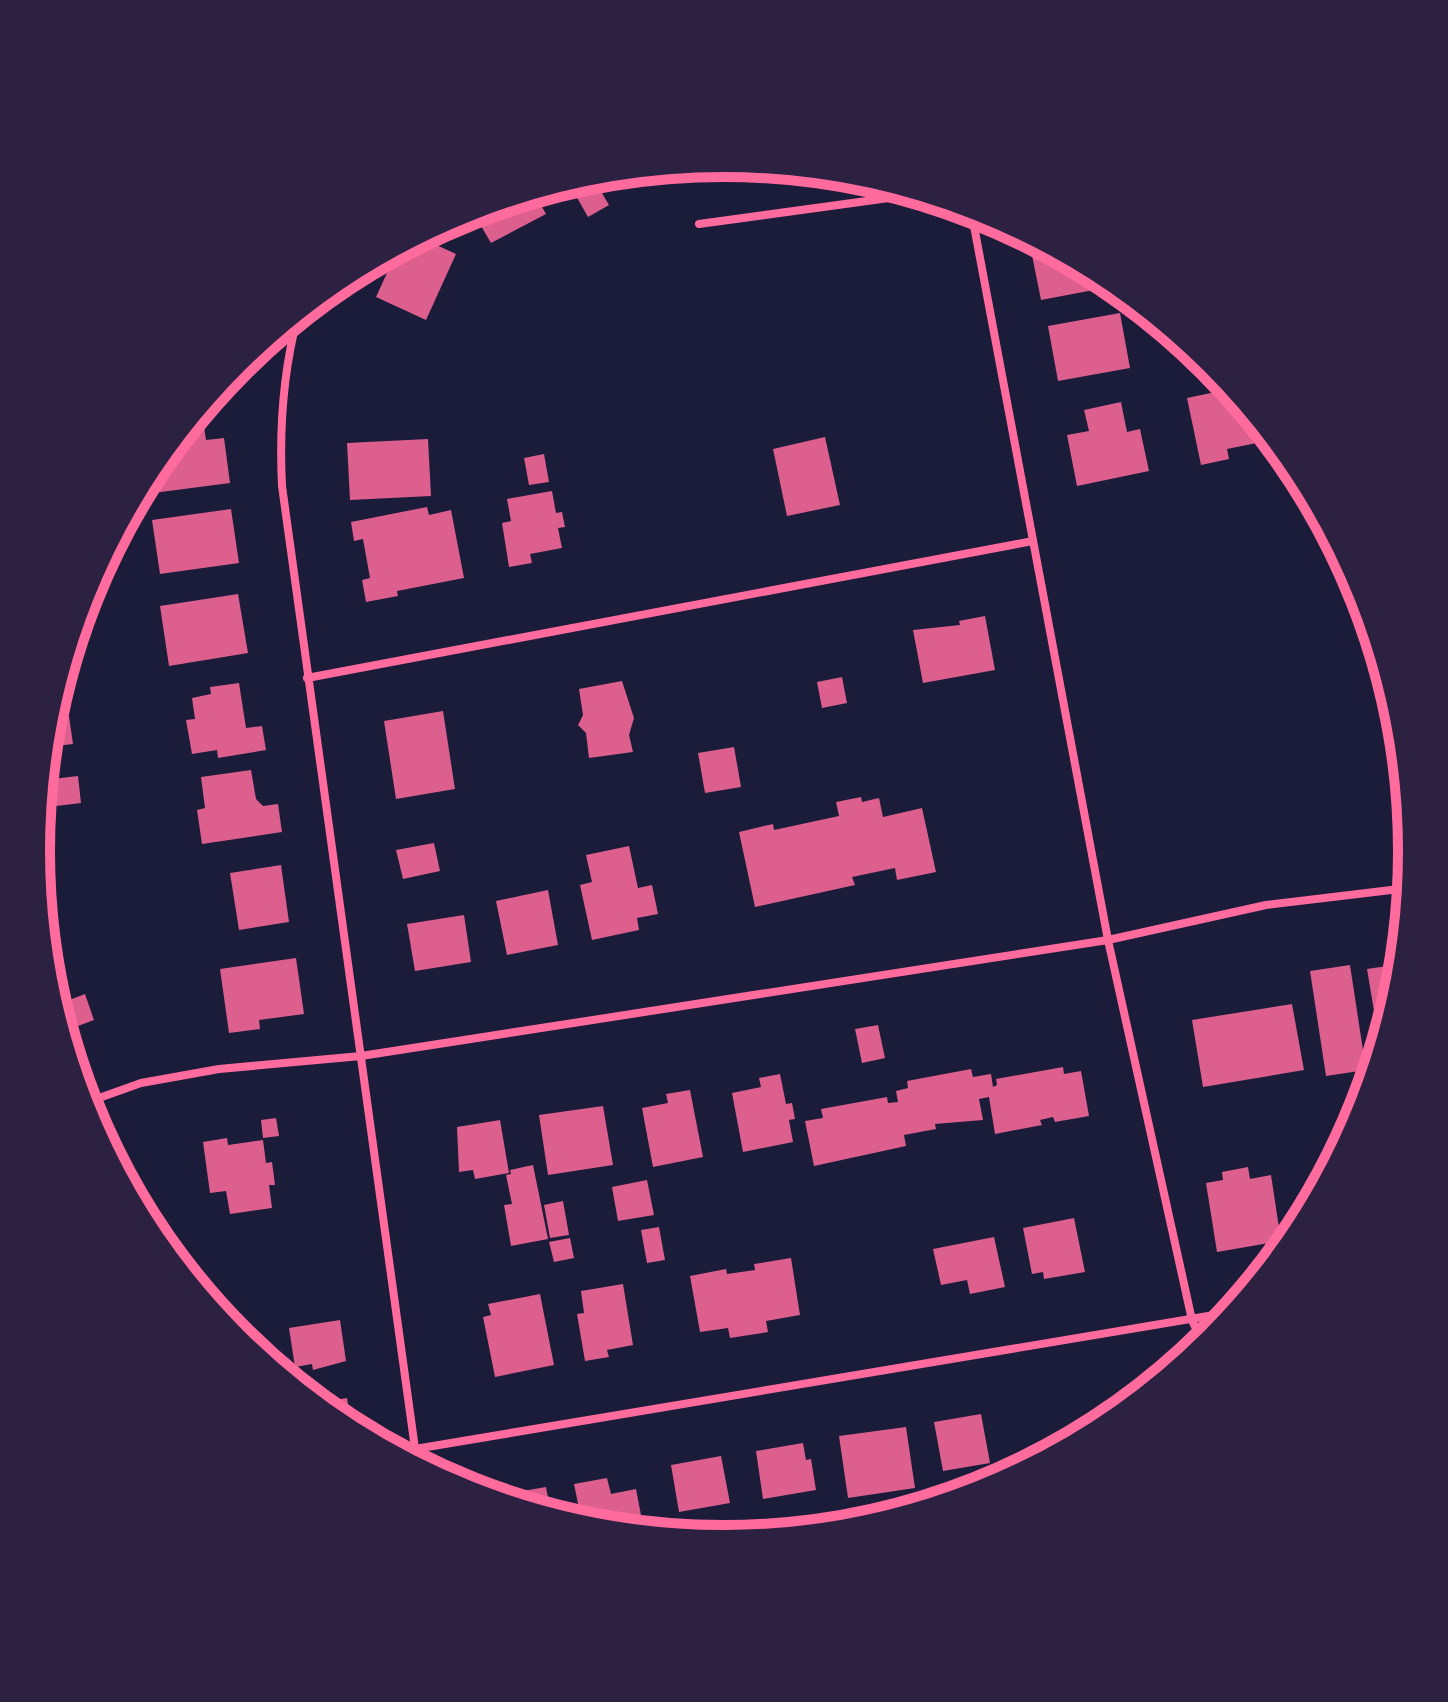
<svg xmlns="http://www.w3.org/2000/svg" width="1448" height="1702" viewBox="0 0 1448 1702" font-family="Literata,serif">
  <rect width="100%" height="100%" fill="#1b1b3a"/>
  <path fill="#dd5f8e" d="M592 176 609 205 588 217 571 187Z
    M534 193 546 214 491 243 473 212Z
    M419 237 456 254 426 320 376 297 398 249Z
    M1032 239 1096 273 1099 289 1041 300 1029 240Z
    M1120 313 1130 368 1058 381 1048 326Z
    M1182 342 1200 356 1186 359Z
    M235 368 233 383 223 382Z
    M1230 389 1272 440 1227 449 1229 459 1201 465 1187 398Z
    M1121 402 1127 432 1140 429 1149 471 1077 486 1067 435 1089 431 1084 410Z
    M203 421 206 440 224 438 230 483 153 493 152 468 190 423Z
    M825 437 840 505 787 516 773 449Z
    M428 439 431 496 350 500 347 443Z
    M544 454 549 482 529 485 524 458Z
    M552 491 556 513 562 512 565 527 558 528 562 548 530 554 532 563 509 567 502 523 511 521 507 499Z
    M427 507 429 515 451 510 464 578 397 591 398 596 366 602 362 580 370 578 363 539 354 541 351 522Z
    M231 509 239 563 160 574 152 520Z
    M238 594 248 653 169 666 160 606Z
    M985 616 995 670 923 683 913 630 960 625 959 621Z
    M842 677 847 703 822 708 817 682Z
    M622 681 634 718 629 735 633 752 589 758 586 733 578 725 583 715 579 689Z
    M239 683 246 728 262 726 266 750 218 758 217 750 192 754 186 720 195 719 192 698 211 694 210 687Z
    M443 711 455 789 396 799 384 721Z
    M69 716 73 744 48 747 52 779 78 776 81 803 40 808 49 718Z
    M734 747 741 787 705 793 698 753Z
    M251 770 256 799 263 806 278 804 282 832 202 844 197 810 205 808 201 777Z
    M861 797 862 802 879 798 883 817 922 808 936 872 897 880 895 868 852 877 855 885 755 907 739 832 773 824 774 830 839 816 836 802Z
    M434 843 440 871 403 879 396 850Z
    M629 846 638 888 652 885 658 914 637 918 639 930 592 940 580 885 592 882 586 855Z
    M281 865 289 922 239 930 230 873Z
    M548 890 558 945 507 955 496 901Z
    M464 915 471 962 415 971 407 924Z
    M296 958 304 1014 259 1020 260 1029 229 1033 220 969Z
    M1401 964 1399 986 1380 1047 1367 969Z
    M1350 965 1366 1070 1326 1076 1310 971Z
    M53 973 64 1002 85 994 94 1020 70 1029 75 1043 68 1046 49 985 48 974Z
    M1292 1004 1304 1070 1203 1087 1192 1020Z
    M878 1025 885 1058 862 1063 855 1029Z
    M1063 1067 1064 1074 1081 1071 1089 1116 1055 1122 1053 1117 1040 1120 1042 1125 995 1134 989 1097 979 1099 983 1120 935 1124 936 1129 904 1135 906 1146 814 1166 805 1121 823 1118 821 1109 887 1097 888 1103 898 1102 896 1091 908 1088 907 1081 971 1069 973 1077 991 1074 993 1087 997 1085 996 1079Z
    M780 1074 786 1104 792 1103 795 1119 789 1120 793 1142 743 1152 732 1093 761 1087 759 1078Z
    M690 1090 703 1157 653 1167 642 1108 668 1103 666 1094Z
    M603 1106 613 1165 548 1175 539 1115Z
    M276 1118 279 1136 263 1138 261 1120Z
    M500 1120 509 1173 475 1179 473 1170 459 1172 457 1127Z
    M227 1138 228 1145 263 1140 266 1163 272 1162 275 1185H269L272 1208 230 1214 226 1191 210 1193 203 1142Z
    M533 1165 548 1239 511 1246 504 1205 512 1204 506 1175 511 1174 510 1170Z
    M1248 1167 1250 1179 1271 1175 1281 1241 1217 1252 1206 1183 1223 1180 1222 1172Z
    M647 1180 654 1215 618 1221 612 1187Z
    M1322 1185 1309 1208 1307 1187Z
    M563 1201 569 1235 550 1238 544 1205Z
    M1074 1218 1085 1272 1044 1279 1043 1272 1032 1274 1023 1228Z
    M659 1227 665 1260 647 1263 641 1230Z
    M994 1237 1005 1287 970 1294 967 1280 941 1285 933 1249Z
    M570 1238 574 1258 554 1262 549 1242Z
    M791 1258 800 1315 766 1321 768 1332 730 1338 728 1328 700 1332 690 1276 726 1269 727 1274 755 1270 754 1264Z
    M623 1284 633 1345 607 1350 609 1357 585 1361 577 1314 584 1313 581 1291Z
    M540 1294 554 1365 495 1377 483 1317 491 1315 488 1304Z
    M340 1320 346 1361 313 1370 312 1364 295 1367 289 1328Z
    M347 1398 352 1428 317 1403Z
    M981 1414 990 1463 943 1471 934 1422Z
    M906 1427 915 1488 848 1498 839 1436Z
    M803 1443 806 1460 811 1459 816 1490 763 1499 756 1451Z
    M721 1456 730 1503 679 1512 671 1465Z
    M607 1478 611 1494 636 1489 644 1531 582 1523 574 1484Z
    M546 1487 551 1514 499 1498V1495Z"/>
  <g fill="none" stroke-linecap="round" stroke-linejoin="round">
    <path stroke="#ff6b9d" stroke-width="8" d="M971 210 1108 940 1192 1320 1203 1344
      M699 224 918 194
      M298 315C283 372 279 427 282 486L417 1463
      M307 678 1033 541
      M85 1103 141 1083 219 1069 361 1056 1108 940 1266 905 1408 888
      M415 1449 1232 1312"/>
  </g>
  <path d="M0 0H1448V1702H0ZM50 851a674 674 0 1 1 1348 0a674 674 0 1 1-1348 0Z" fill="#2d2142" fill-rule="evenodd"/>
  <path fill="none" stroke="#ff6b9d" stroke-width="10" d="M50 851a674 674 0 1 1 1348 0a674 674 0 1 1-1348 0Z"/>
</svg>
